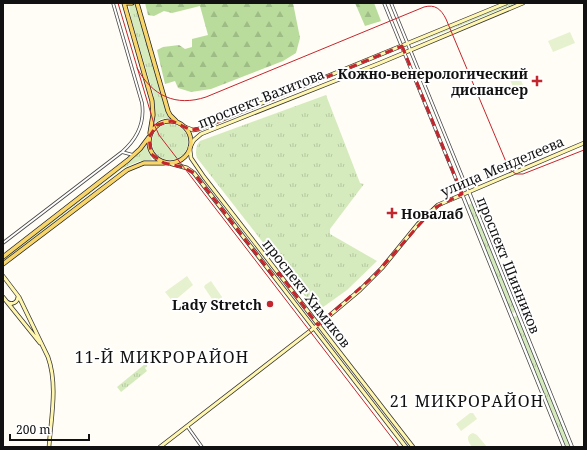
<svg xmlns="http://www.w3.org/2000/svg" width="587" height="450" viewBox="0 0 587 450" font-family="'Noto Serif',serif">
  <defs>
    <pattern id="grass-tufts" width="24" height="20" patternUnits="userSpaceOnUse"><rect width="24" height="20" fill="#d5ebbd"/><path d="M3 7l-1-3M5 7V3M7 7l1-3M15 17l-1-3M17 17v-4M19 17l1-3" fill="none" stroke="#b6c8a1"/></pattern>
    <pattern id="forest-firs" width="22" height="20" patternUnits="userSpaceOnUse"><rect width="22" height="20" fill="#b9dc9c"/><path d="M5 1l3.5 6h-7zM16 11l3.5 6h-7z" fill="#9ebc85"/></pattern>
  </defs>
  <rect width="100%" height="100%" fill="#fffdf5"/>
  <path fill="url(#grass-tufts)" d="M511 3H516L412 45 418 42Z
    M135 4 169 118 161 119 155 123V109L153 93 131 18 129 6Z
    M326 95 360 183 364 184 330 229V234L377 261 347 290 319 310 304 295 197 158C195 153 196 145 200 141Z
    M152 142a18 18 0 1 1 36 0a18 18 0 1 1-36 0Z
    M145 146H146L152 160 140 161 123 168 3 261V259L132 160Z
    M472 203 515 310 514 313 511 312 468 205Z
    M516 316 518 317 571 447H566L513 319 514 317Z
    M145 364 147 366 145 368 147 371 121 392 117 387Z"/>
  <path fill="url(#forest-firs)" d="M145 3H293L300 38 296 53 283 61 211 89 191 92 178 88 175 81 165 84 157 50 163 47 179 45 185 49 192 47V39L208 35 200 6 172 13 164 11 154 16 148 15Z
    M355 3H374L381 21 365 26Z"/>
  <path fill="#e6f2cf" d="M570 32 575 43 553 52 548 41Z
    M516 73H518L525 90 524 92 518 94 516 93 509 78 510 75Z
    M187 276 193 285 173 302 165 292Z
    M211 281 222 297 221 299 216 303 214 302 204 287 205 285Z
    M470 413H473L477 419 461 431 456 424Z
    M473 433 477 435 487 447H472C469 442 464 436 473 433Z"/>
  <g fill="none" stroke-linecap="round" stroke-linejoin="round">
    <g stroke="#444" stroke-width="3.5">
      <path id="minor" d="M384 3 462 194
        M391 3 468 191
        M122 152 133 155
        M3 243 122 152C137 139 145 123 142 103L113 3
        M187 426 202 447"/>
    </g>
    <g stroke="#444" stroke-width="4">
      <path id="tertiary" d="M469 192 572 447
        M462 194 564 447"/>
    </g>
    <g stroke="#333" stroke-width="4.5">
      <path id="secondary" d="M185 127 193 130 199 129 506 3
        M190 147 194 140 201 134 380 63 523 3
        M190 150 191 158 204 177 413 447
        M172 164 187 168 194 173 406 447
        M3 276 19 297 48 357C58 385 51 418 49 447
        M3 297 40 343
        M7 302C12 305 18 303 18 296
        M160 447 323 321 360 290 382 268 418 224 438 205 584 143"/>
    </g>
    <g stroke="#222" stroke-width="5">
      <path id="primary" d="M124 3 152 101 153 115 150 133
        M126 3H132
        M137 3 168 111 170 115 176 121
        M149 142a21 21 0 1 1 42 0a21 21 0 1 1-42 0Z
        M3 257 128 160 140 149 149 137
        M3 264 127 170 144 163H164"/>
    </g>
    <use href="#minor" stroke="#fff" stroke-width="2"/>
    <use href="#tertiary" stroke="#fff" stroke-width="2.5"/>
    <use href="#secondary" stroke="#fff6b0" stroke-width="3"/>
    <use href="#primary" stroke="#f9d66b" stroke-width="3.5"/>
    <path stroke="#c4262e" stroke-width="1" d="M118 3 154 124 159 135 399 447
      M137 68C152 96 176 107 206 97L424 7C435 4 441 9 446 19L509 169 516 174H523L584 150"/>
  </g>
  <path fill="none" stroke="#c4262e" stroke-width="3" stroke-dasharray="8 5" stroke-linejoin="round" d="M402 46 462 194 434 208 375 275 318 325 279 273 274 277 194 173 183 167 164 163 151 154 149 137 157 125 172 121 191 130 199 129Z"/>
  <g fill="#c4262e" stroke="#fff" stroke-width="1.5">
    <path d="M535 75h4v4h4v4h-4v4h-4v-4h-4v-4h4z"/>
    <path d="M390 207h4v4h4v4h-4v4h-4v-4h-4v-4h4z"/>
    <circle cx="270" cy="304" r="4"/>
  </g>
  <g text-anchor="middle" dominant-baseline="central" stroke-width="4" stroke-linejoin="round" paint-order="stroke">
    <g font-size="14" font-weight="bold" fill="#111" stroke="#fff" text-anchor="end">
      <text x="528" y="73">Кожно-венерологический<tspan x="528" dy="16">диспансер</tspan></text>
      <text x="401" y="213" text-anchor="start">Новалаб</text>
      <text x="262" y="304">Lady Stretch</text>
    </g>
    <g font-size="14" fill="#111" stroke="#fff">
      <text transform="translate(261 98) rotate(-22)">проспект Вахитова</text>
      <text transform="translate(502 166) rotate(-23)">улица Менделеева</text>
      <text transform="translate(509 265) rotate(68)">проспект Шинников</text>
      <text transform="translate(307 293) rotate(52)">проспект Химиков</text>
    </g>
    <g font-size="16" letter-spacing="1" fill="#111" stroke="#fff">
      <text x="162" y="357">11-Й МИКРОРАЙОН</text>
      <text x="467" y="401">21 МИКРОРАЙОН</text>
    </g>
  </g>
  <rect width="587" height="450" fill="none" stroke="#111111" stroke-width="8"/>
  <path d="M10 434v6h79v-6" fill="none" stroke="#111111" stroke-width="2"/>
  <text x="16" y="434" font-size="12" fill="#111111" stroke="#ffffff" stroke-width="3" paint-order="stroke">200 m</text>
</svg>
